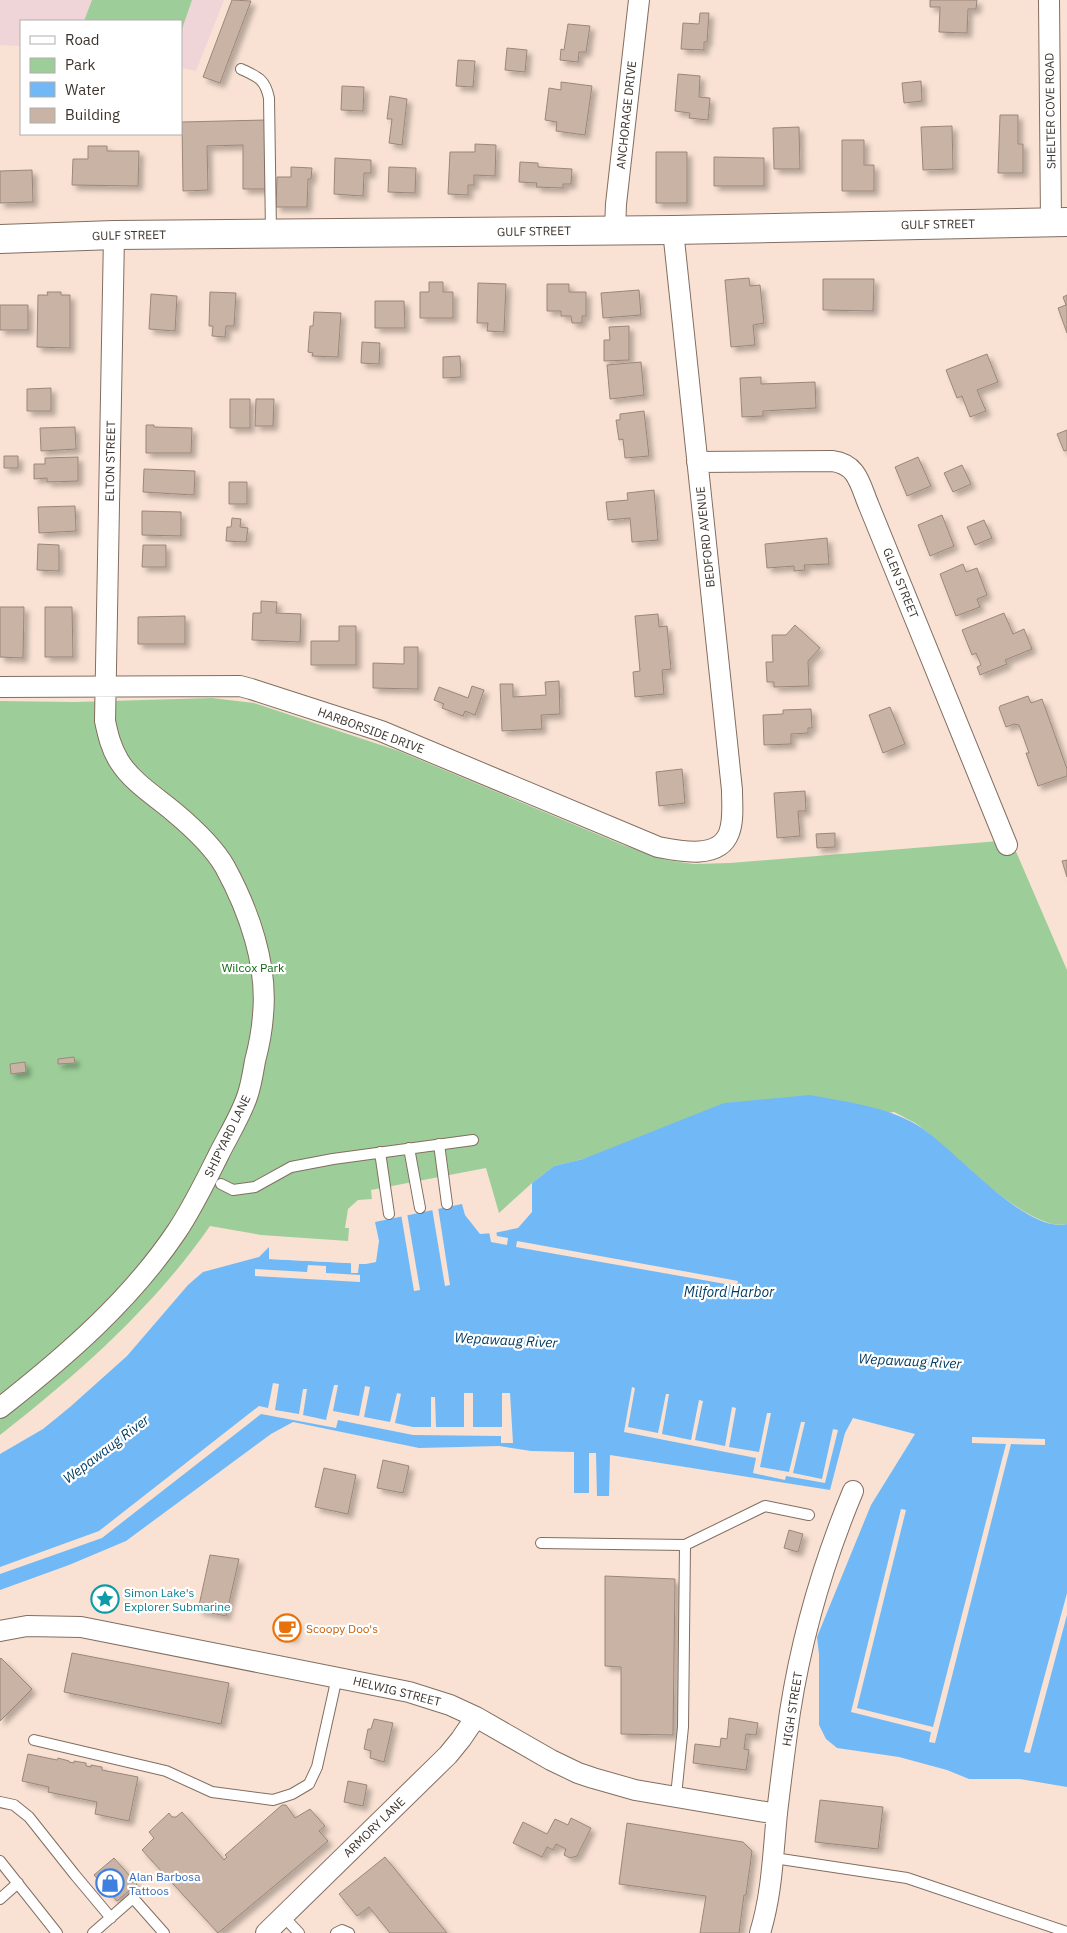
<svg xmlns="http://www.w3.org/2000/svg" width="1067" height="1933" viewBox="0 0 1067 1933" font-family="'IBM Plex Sans',sans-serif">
  <defs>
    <filter id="shadow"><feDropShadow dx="4.5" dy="4.5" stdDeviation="2.5" flood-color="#0004"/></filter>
  </defs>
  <rect width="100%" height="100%" fill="#f9e2d3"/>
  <path fill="#f0d5d8" d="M0 0H224L196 71 181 68V21H21V46L0 45Z"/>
  <path fill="#9dce99" d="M92 0H192L181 32V21H84Z
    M212 698 254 703 399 751 623 845 666 860 694 864 730 863 1011 840 1067 970V1224C1030 1234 950 1150 921 1127 913 1121 903 1117 894 1112L583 1159 554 1166 532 1183 499 1213 486 1168 371 1190 372 1199 358 1200 348 1209 345 1228H349L348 1241 261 1235 210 1226C154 1307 77 1375 0 1435V701L75 702Z"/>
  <path fill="#71b9f6" d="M810 1095C846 1102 885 1106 917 1125 952 1145 1025 1235 1067 1224V1787L1020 1779H969L947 1770 899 1757 837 1748 826 1739 819 1725V1654L817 1637 871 1505 915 1434 853 1418 845 1433 830 1490 610 1455 609 1496H597L596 1453H589V1493H574V1452L531 1451 499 1446 419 1448 293 1422 271 1434 126 1541 69 1565 0 1590V1454L43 1429 70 1407 127 1356 188 1285 203 1272 259 1257 269 1247V1259L366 1264 376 1262 379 1241 375 1222 462 1204 465 1215 480 1234 494 1233 518 1228 532 1212V1183L554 1166 583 1159 724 1103Z"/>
  <path fill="#f9e2d3" d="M438 1207 450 1285 445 1286 432 1208Z
    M407 1213 420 1290 414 1291 401 1214Z
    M496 1230 497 1236 508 1238 507 1245 491 1242 489 1231Z
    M517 1241 738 1281 737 1286 516 1247Z
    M269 1247H272V1257L366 1262V1264H359L358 1273H351V1263L269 1259Z
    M308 1265 326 1266V1273L360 1275V1282L255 1276V1269L307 1272Z
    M273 1383 279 1384 275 1410 299 1414 303 1389H307L303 1415 326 1420 334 1385H338L333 1411 359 1416 365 1386 370 1387 364 1417 390 1422 397 1393 401 1394 395 1423 413 1427H431V1397H435L436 1427H464V1393H473V1427H502V1393H510L513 1443H501V1436L413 1435 338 1420 336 1428 261 1414 102 1538 0 1574V1567L99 1531 259 1406 268 1408Z
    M632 1387 635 1388 628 1427 658 1433 666 1394H669L662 1434 691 1440 699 1400 703 1401 695 1440 725 1446 732 1407 736 1408 729 1447 759 1452 767 1413H771L760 1467 789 1472 801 1422H805L793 1473 822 1479 833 1429 838 1430 825 1483 786 1476 785 1480 753 1473 756 1458 624 1432Z
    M972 1437 1045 1439V1445L1011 1444 935 1743 929 1742 931 1732 851 1712 901 1509 906 1510 857 1708 933 1727 1006 1444 972 1443Z
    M1067 1593V1615L1030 1753 1024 1752Z"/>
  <path fill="#c9b3a5" stroke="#9b8679" filter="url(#shadow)" d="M232 0 251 1 220 83 203 77Z
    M930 0H977L976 9H968L967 33 939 32 940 7H930Z
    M700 13H709L707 42H704V50L681 49 683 23 699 24Z
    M568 24 590 26 586 52H579L578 62 560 60 561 49 564 50Z
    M507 48 527 50 525 72 505 70Z
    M458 60 475 61 473 87 456 86Z
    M678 74 700 76 699 97 710 98 708 120 689 118 690 113 675 111Z
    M921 81 922 101 904 103 902 83Z
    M561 82 592 86 585 135 556 131 557 122 545 120 549 88 561 90Z
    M342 86 364 87 363 111 341 110Z
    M390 96 407 99 402 145 389 143 392 119H387Z
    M1000 115H1018V144H1023V173H998Z
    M266 120 267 189H243V145L207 146 208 190 183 191 182 122Z
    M952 126 953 169 923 170 921 127Z
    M799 127 800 169H774L773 128Z
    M842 140H864V165H874V191H842Z
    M475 144 496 145 495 176 474 175V185H468V195L448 194 450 152H475Z
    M88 146H107V151H139L138 186 72 185 73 159H88Z
    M656 152H687V203H656Z
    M714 157 764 158V186H714Z
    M335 158 371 160V173H364L363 196 334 194Z
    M520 162 538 163V167L572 169 571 184H563V188L536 187 537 183 519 182Z
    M291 167 312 168 311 179H308L307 207H276L277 177H291Z
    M389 167 416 168 415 193 388 192Z
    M32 170 33 202 0 203V171Z
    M749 278 750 286 760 285 764 323 753 325 755 345 731 347 725 280Z
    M823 279H874L873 311 823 310Z
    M429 282H443V292H453V318H420V292H429Z
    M478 283 506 284 504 332 487 331 488 323H477Z
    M547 284H569V292H586V316H582V323H572L571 316H561V311H547Z
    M639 290 641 315 603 318 601 293Z
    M47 292H61V295H70V348L37 347 38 295H48Z
    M210 292 236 293 234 326H226L225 337 212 336 213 326H209Z
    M151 294 177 296 175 331 149 329Z
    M1067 295V333L1058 308 1066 305 1063 297Z
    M375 301H404L405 328H375Z
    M0 305H28V330H0Z
    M314 312 341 313 338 357 312 356 313 353 308 352 310 326H313Z
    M629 326V360L604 361V340H610L609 327Z
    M362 342 380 343 379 364 361 363Z
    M987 354 998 382 977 390 986 411 970 417 962 396 957 398 946 370Z
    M460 356 461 377 443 378V357Z
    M641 362 644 395 610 399 607 365Z
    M761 377V384L815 382 816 408 763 411V416L742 417 740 378Z
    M51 388V411H27V389Z
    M230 399H250V428H230Z
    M256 399H274L273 426H255Z
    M644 411 649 456 625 458 623 439 619 440 616 420H620V414Z
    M146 425H154V427L192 428 191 453H146Z
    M75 427 76 449 41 451 40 428Z
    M1067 430V450L1064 451 1057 434Z
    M4 456H18V468H4Z
    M78 457V481L47 482V478L34 479V464H45V458Z
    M918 457 931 486 907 496 895 467Z
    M962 465 971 484 953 492 944 473Z
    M144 469 195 471 194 495 143 492Z
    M229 482H247V504H229Z
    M654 490 658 540 632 542 630 518 608 520 606 502 628 500 627 493Z
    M75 506 76 531 39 533 38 507Z
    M142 511 181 512V536L142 535Z
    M942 515 954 546 930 556 918 525Z
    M232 518 241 519 240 527 248 528 246 542 226 541 227 527H231Z
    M984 520 992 538 975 545 967 527Z
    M827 538 829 564 804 565 805 570 794 571V566L767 568 765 544Z
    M38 544 59 545V571L37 570Z
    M143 545H166V567H142Z
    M963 564 966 572 977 568 987 595 977 599 980 607 956 616 940 574Z
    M261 601 277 602 276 613 301 614 300 642 252 640 253 613H261Z
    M0 607H24L23 658 0 657Z
    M45 607H72L73 657H45Z
    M1004 613 1013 634 1024 629 1032 649 1005 660 1007 664 980 675 977 667 981 665 976 653 972 655 962 630Z
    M658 614 659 627 667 626 671 669 662 670 664 694 635 697 633 672 640 671 635 616Z
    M185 616V644H138V617Z
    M795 625 820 648 808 661 809 686 774 687V682H767L766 662H773L772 635H786Z
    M339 626H356V665H311V641H339Z
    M404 647H418V689L373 688V663L404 664Z
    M559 681 560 714 541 715 542 729 502 731 500 684H513V697L546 695 545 682Z
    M472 686 484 690 475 715 465 711 463 716 442 708 444 704 434 700 439 687 468 698Z
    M1028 696 1031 703 1042 699 1067 769V776L1038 786 1026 753H1029L1019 725 1014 724 1006 727 999 708 1000 706Z
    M890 707 905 744 883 753 869 715Z
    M811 709 812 728H808V733L791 734V744L764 745 763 715 783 714V710Z
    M682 769 685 803 659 806 656 772Z
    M805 791 806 811H798L800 836 777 838 774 793Z
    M835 833V847L817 848 816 834Z
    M1067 860V877L1062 861Z
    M74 1057 75 1063 58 1064V1059Z
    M25 1062 26 1072 11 1074 10 1064Z
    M383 1460 409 1466 403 1493 377 1488Z
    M324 1468 356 1475 348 1514 315 1507Z
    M789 1530 803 1534 798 1552 784 1548Z
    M210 1555 239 1559 226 1616 198 1610Z
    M605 1576 675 1579 673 1735 621 1734V1667L605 1666Z
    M282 1618 297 1622 293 1638 278 1635Z
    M72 1653 229 1683 221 1724 64 1692Z
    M1 1658 32 1689 0 1721V1659Z
    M729 1718 758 1723 756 1735 746 1734 744 1749 749 1750 746 1770 693 1763 695 1744 720 1747 721 1738 727 1739Z
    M374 1719 393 1723 384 1762 370 1758 371 1751 364 1749 368 1729H371Z
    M28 1754 57 1760 58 1758 69 1761V1762L74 1763V1761L86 1763V1766L91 1767V1765L102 1767V1770L138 1777 129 1821 95 1814 97 1802 48 1792 49 1787 22 1781Z
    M348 1781 367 1785 363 1806 344 1802Z
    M820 1800 883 1807 878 1849 815 1842Z
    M282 1805H286L295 1818 310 1809 325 1826 319 1831 328 1841 218 1933 142 1850 154 1838 149 1832 169 1813 172 1817H176L182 1812 224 1860 227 1857 225 1855Z
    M571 1818 591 1828 577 1856 570 1858 564 1855 566 1849 556 1844 553 1850 547 1847 542 1857 513 1843 523 1822 547 1834 555 1819 568 1825Z
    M627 1823 743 1842 752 1851 746 1895H744L739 1933H700L706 1896 619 1884Z
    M385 1857 447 1933H390L369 1907 357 1916 339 1894Z
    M114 1858 137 1884 117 1901 94 1875Z"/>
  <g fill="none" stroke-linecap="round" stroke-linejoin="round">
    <g stroke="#826e61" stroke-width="12">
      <path id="service" d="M241 69C258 77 265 79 269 98L271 232
        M439 1144 447 1204
        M409 1148 420 1208
        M380 1152 389 1214
        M221 1184 233 1190 255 1187 291 1167 333 1159 473 1140
        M541 1543 685 1545 765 1506 809 1515
        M34 1740 166 1771 212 1792 273 1800 292 1794 309 1784 317 1767 337 1677
        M676 1796 683 1727 685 1545
        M0 1802 14 1805 29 1817 75 1875 111 1918
        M774 1858 907 1878 1067 1932
        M0 1861 57 1933
        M0 1899 18 1883
        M284 1917 299 1933
        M93 1933 133 1898 164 1933
        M336 1933 342 1930 349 1933"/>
    </g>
    <g stroke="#826e61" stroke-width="22">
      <path id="minor" d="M1049 0 1051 222
        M615 230 616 204 639 0
        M697 462 832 461C858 464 860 485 869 506L1007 845
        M0 687 240 686 251 689 381 731 658 847C679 851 719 860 729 833 734 820 732 804 732 790L673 230
        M0 1408C66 1356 130 1301 177 1231 193 1207 206 1180 219 1154 228 1136 240 1117 247 1097 251 1086 253 1073 255 1061 259 1046 262 1030 263 1015 268 965 249 911 225 867 213 846 192 827 174 812 155 796 132 782 119 761 111 748 108 735 105 721L114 235
        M0 1631 27 1626 81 1627 409 1692 450 1705 476 1717 551 1760 578 1773 593 1778 635 1790 777 1814
        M266 1933 448 1755 461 1739 476 1717
        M760 1933C772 1894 773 1854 777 1813 781 1780 785 1746 790 1712 802 1635 823 1563 853 1491"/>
    </g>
    <g stroke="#826e61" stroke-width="30">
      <path id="secondary" d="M0 239 114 235 673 230 1067 222"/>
    </g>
    <use href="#service" stroke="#fff" stroke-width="10"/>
    <use href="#minor" stroke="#fff" stroke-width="20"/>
    <use href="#secondary" stroke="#fff" stroke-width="28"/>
  </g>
  <defs>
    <g id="sight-ring" transform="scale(1.4375)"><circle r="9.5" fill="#fff" stroke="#0f9aa8" stroke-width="1.5"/><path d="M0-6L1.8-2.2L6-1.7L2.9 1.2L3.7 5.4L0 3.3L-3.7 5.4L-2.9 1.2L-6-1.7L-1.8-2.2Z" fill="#0f9aa8"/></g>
    <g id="cafe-ring" transform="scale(1.4375)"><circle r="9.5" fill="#fff" stroke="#e8710a" stroke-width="1.5"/><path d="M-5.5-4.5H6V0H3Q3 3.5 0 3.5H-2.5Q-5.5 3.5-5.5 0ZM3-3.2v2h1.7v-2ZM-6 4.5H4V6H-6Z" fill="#e8710a"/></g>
    <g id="shop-ring" transform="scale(1.4375)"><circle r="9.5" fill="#fff" stroke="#3f7fe0" stroke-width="1.5"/><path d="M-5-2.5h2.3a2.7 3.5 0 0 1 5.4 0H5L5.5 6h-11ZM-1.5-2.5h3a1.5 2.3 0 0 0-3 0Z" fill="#3f7fe0"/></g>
  </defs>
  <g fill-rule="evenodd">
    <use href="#sight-ring" x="105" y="1599"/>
    <use href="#cafe-ring" x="287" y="1628"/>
    <use href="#shop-ring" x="110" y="1883"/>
  </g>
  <g text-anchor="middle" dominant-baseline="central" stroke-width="4.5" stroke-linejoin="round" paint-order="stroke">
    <g font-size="12" fill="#3d342e" stroke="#fff">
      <text transform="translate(1050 111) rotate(-91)">SHELTER COVE ROAD</text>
      <text transform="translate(626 115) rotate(-84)">ANCHORAGE DRIVE</text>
      <text transform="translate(938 224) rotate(-1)">GULF STREET</text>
      <text transform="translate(534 231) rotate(-1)">GULF STREET</text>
      <text transform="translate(129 235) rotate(-1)">GULF STREET</text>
      <text transform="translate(110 461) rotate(-89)">ELTON STREET</text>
      <text transform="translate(705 537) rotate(-96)">BEDFORD AVENUE</text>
      <text transform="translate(901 583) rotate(68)">GLEN STREET</text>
      <text transform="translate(371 730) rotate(20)">HARBORSIDE DRIVE</text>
      <text transform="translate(227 1136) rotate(-64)">SHIPYARD LANE</text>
      <text transform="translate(397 1691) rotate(14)">HELWIG STREET</text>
      <text transform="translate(792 1709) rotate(-81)">HIGH STREET</text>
      <text transform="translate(374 1827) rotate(-44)">ARMORY LANE</text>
    </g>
    <g font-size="12" fill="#0f6911" stroke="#fff">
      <text x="253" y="967">Wilcox Park</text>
    </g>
    <g font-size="12" fill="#0d838f" stroke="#fff" text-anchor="start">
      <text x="124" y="1592">Simon Lake's<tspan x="124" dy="14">Explorer Submarine</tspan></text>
    </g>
    <g font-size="12" fill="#c56008" stroke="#fff" text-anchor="start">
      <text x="306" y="1628">Scoopy Doo's</text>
    </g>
    <g font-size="12" fill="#366cbe" stroke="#fff" text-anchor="start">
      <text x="129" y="1876">Alan Barbosa<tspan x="129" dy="14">Tattoos</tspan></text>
    </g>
    <g font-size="14" font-style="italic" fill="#023c63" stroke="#fff">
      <text x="729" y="1292">Milford Harbor</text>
      <text transform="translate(506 1340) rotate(3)">Wepawaug River</text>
      <text transform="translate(910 1361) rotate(3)">Wepawaug River</text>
      <text transform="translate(106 1449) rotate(-37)">Wepawaug River</text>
    </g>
  </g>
  <rect x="20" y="20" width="162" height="115" fill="#ffffff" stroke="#b1aeab"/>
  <rect x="30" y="36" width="25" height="8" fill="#ffffff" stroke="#b1aeab"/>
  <text x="65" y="45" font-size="15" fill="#3d342e">Road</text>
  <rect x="30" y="58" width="25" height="15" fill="#9dce99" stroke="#b1aeab"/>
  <text x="65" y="70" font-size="15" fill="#3d342e">Park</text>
  <rect x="30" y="82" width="25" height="15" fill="#71b9f6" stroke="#b1aeab"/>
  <text x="65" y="95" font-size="15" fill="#3d342e">Water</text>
  <rect x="30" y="108" width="25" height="15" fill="#c9b3a5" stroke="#b1aeab"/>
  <text x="65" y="120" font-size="15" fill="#3d342e">Building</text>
</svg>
